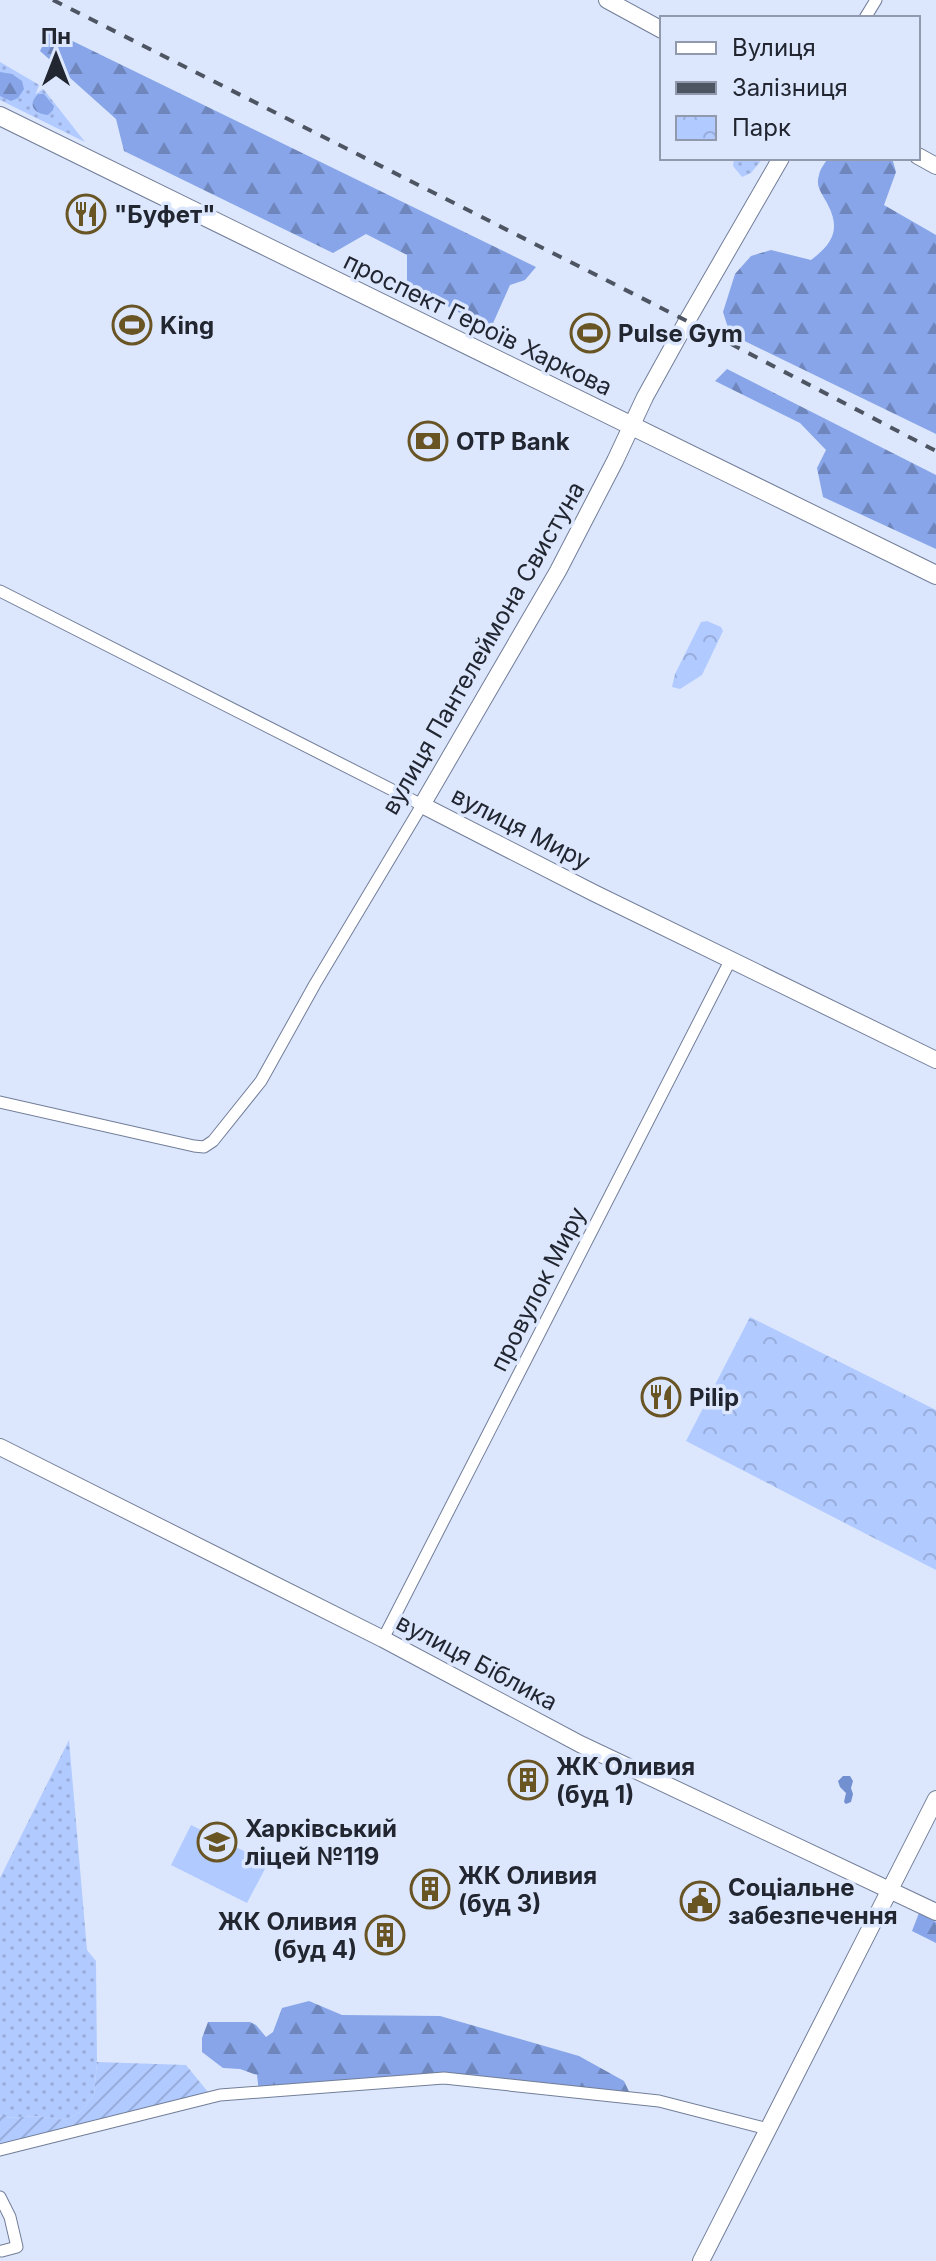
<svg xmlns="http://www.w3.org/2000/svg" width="936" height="2261" viewBox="0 0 936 2261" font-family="Inter,sans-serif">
  <defs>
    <pattern id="grass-dots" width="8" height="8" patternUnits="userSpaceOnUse" patternTransform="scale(2)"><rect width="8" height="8" fill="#b1caff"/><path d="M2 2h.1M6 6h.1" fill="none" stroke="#98addb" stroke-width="1.8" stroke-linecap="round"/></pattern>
    <pattern id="forest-firs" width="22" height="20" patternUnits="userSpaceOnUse" patternTransform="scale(2)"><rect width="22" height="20" fill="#87a5e8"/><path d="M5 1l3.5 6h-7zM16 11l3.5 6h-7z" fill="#6e86bc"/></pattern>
    <pattern id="park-crowns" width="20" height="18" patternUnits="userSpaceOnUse" patternTransform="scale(2)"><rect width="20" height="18" fill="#b1caff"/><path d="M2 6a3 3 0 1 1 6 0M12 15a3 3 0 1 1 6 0" fill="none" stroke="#98addb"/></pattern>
    <pattern id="garden-furrows" width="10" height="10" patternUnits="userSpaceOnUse" patternTransform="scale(2)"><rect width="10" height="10" fill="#b1caff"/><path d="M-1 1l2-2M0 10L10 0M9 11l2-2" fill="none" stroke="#98addb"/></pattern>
  </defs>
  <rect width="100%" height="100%" fill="#dce7fe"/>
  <path fill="url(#grass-dots)" d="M0 62 41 86 85 142 0 100Z
    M734 158H763L751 173 742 177 733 166Z
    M69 1740 87 1950 96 1961 97 2062 94 2095 80 2112 66 2120 36 2116 4 2118 0 2114V1878Z"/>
  <path fill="url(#forest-firs)" d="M50 30 536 267 525 280 510 285 490 330 407 283V255L366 234 333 253 124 151 116 119 40 51Z
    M0 72 12 74 22 81 24 89 18 98 11 101 0 96Z
    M38 94H44L54 106 53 110 48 115C34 114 27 105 38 94Z
    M828 158H892L896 172 884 205 936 235V434L730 334 723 312 735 274 751 256 771 250 811 260C832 244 841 230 828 205 823 194 815 188 819 175 820 169 825 163 828 158Z
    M727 369 936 475V549L823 497 817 468 826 450 800 423 715 381Z
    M919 1913 936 1922V1943L912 1931Z
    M309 2001 342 2015 440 2016 579 2056 624 2081 632 2098 444 2078 259 2092 257 2075 240 2069 223 2068 202 2052V2038L208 2022H250L256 2025 266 2037 273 2032 282 2008Z"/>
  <path fill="url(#park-crowns)" d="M707 621 721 627 723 631 702 675 680 689 672 687 675 674 701 622Z
    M750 1317 936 1410V1570L686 1441Z"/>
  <path fill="url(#garden-furrows)" d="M97 2062 186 2065 212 2097 0 2150V2114L5 2118 36 2116 66 2120 80 2112 94 2095Z"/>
  <path fill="#b1caff" d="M191 1825 268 1863 247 1903 171 1865Z"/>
  <path fill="#728fd0" d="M843 1776H850L853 1781 851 1788 853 1794 851 1802 846 1804 844 1802 846 1793 840 1787 838 1781Z"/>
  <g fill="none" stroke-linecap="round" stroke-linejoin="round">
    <g stroke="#727e98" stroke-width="13">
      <path id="street" d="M865 18 876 0
        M0 591 422 805 315 984 261 1081 213 1141 204 1147 194 1146 0 1102
        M383 1639 731 959
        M0 2150 220 2095 444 2078 659 2101 768 2129
        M0 2197 10 2217 17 2247 2 2251"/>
    </g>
    <g stroke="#727e98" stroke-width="18">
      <path id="secondary" d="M607 0 662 30
        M918 156 936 166
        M781 158 687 321 645 397 615 461 558 571 422 805 594 893 936 1060
        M0 1447 383 1639 580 1744 936 1912
        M701 2261 936 1799"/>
    </g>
    <g stroke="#727e98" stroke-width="20">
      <path id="primary" d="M0 116 936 575"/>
    </g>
    <use href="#street" stroke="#fff" stroke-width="11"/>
    <use href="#secondary" stroke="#fff" stroke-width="16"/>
    <use href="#primary" stroke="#fff" stroke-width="18"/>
    <path stroke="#4e5562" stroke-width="4" stroke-dasharray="10 10" stroke-linecap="butt" d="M53 0 687 321 936 451"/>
  </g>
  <defs>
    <g id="restaurant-ring" transform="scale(2)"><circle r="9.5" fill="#dce7fe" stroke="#695423" stroke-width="1.5"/><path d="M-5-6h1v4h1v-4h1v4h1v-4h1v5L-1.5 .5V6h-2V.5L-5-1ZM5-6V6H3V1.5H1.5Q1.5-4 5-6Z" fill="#695423"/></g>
    <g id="stadium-ring" transform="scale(2)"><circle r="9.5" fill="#dce7fe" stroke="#695423" stroke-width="1.5"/><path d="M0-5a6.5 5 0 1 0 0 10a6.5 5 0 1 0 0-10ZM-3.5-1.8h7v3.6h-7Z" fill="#695423"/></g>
    <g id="bank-ring" transform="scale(2)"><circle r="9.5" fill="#dce7fe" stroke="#695423" stroke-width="1.5"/><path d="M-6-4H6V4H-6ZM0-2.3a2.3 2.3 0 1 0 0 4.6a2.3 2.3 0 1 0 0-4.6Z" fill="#695423"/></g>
    <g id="building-ring" transform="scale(2)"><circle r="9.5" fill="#dce7fe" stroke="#695423" stroke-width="1.5"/><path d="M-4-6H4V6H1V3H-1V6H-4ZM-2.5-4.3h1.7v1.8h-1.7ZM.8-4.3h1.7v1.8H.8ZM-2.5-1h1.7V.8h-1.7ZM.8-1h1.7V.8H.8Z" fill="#695423"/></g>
    <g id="school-ring" transform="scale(2)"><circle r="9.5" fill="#dce7fe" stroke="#695423" stroke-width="1.5"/><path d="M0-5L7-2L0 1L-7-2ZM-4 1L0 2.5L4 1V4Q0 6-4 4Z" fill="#695423"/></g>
    <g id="civic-ring" transform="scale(2)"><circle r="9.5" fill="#dce7fe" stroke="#695423" stroke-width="1.5"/><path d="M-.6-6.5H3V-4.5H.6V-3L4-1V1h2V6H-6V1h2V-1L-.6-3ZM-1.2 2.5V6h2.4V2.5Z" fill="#695423"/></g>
  </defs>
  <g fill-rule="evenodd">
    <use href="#restaurant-ring" x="86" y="214"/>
    <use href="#stadium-ring" x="132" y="325"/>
    <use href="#stadium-ring" x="590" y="333"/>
    <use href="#bank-ring" x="428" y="441"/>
    <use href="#restaurant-ring" x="661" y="1397"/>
    <use href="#building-ring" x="528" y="1780"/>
    <use href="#school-ring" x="217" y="1842"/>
    <use href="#building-ring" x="430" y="1889"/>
    <use href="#civic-ring" x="700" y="1901"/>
    <use href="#building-ring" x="385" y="1935"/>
  </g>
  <g text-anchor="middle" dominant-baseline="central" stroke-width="7" stroke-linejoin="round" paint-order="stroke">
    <g font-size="24" font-weight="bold" fill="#212630" stroke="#dce7fe" text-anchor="start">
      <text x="114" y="214">"Буфет"</text>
      <text x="160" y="325">King</text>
      <text x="618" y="333">Pulse Gym</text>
      <text x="456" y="441">OTP Bank</text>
      <text x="689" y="1397">Pilip</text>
      <text x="556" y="1766">ЖК Оливия<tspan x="556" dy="28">(буд 1)</tspan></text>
      <text x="245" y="1828">Харківський<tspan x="245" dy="28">ліцей №119</tspan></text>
      <text x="458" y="1875">ЖК Оливия<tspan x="458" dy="28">(буд 3)</tspan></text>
      <text x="728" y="1887">Соціальне<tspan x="728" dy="28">забезпечення</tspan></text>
      <text x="357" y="1921" text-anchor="end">ЖК Оливия<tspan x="357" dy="28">(буд 4)</tspan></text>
    </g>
    <g font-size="24" fill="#212630" stroke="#dce7fe">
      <text transform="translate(478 324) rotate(26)">проспект Героїв Харкова</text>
      <text transform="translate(483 648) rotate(-60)">вулиця Пантелеймона Свистуна</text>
      <text transform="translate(521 828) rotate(27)">вулиця Миру</text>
      <text transform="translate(538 1289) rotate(-63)">провулок Миру</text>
      <text transform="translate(477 1662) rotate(28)">вулиця Біблика</text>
    </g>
  </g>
  <rect x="660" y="16" width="260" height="144" fill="#dce7fe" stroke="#919aac" stroke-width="2"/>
  <rect x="676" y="42" width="40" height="12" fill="#ffffff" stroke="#919aac" stroke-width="2"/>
  <text x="732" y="56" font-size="24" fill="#212630">Вулиця</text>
  <rect x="676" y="82" width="40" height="12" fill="#4e5562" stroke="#919aac" stroke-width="2"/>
  <text x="732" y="96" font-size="24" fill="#212630">Залізниця</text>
  <rect x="676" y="116" width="40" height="24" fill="url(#park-crowns)" stroke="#919aac" stroke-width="2"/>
  <text x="732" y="136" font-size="24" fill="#212630">Парк</text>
  <g transform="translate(56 56)" stroke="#dce7fe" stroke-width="6" paint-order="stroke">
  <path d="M0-6L14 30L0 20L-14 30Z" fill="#212630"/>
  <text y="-12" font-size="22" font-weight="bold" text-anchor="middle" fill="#212630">Пн</text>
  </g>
</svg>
